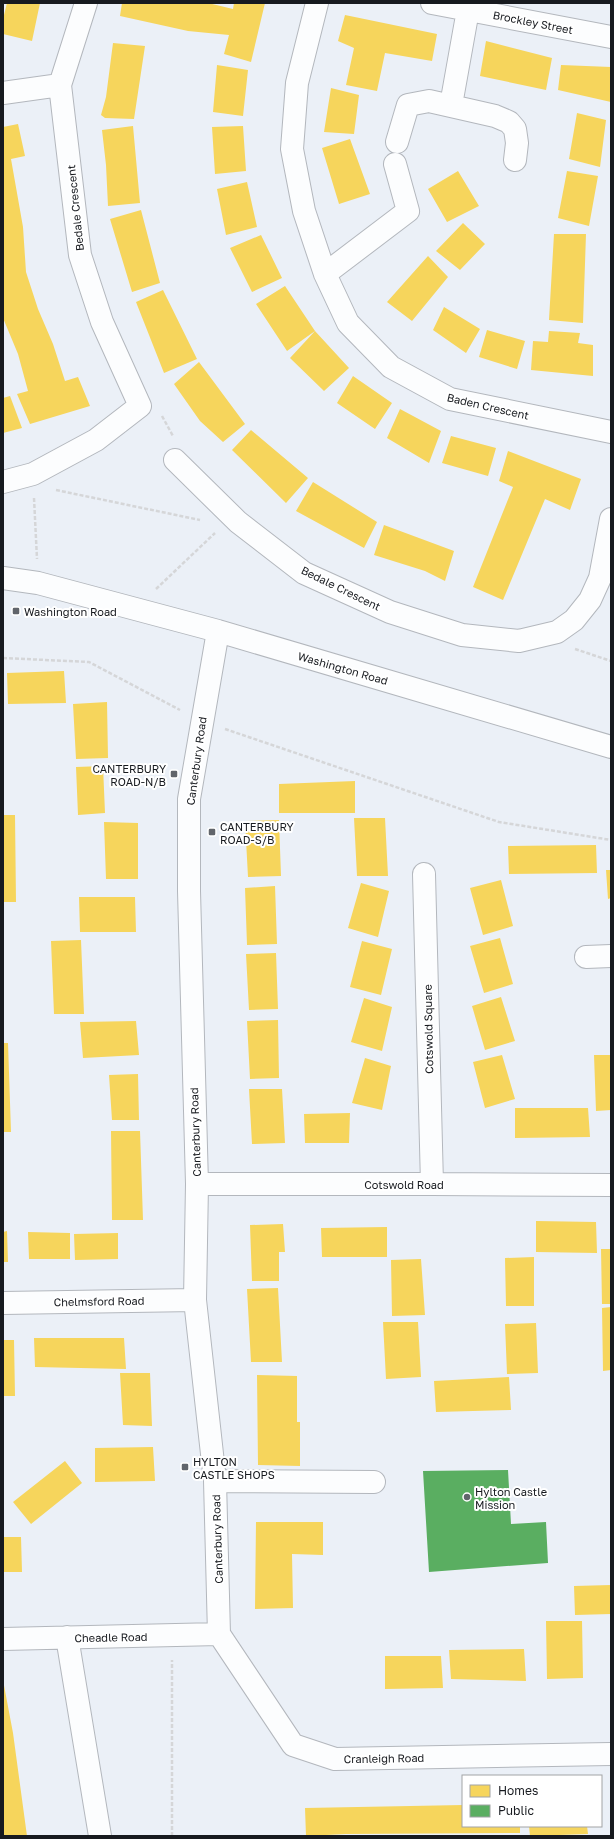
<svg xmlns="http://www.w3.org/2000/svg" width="614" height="1839" viewBox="0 0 614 1839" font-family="'Golos Text',sans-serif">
  <rect width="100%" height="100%" fill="#ebf0f7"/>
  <path fill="#f6d55c" d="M7 3H40L32 41 3 34V19Z
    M122 3H208L233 9 234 3H265L251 62 224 54 229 35 188 31 120 16Z
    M345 15 437 34 432 61 385 53 377 91 346 85 354 48 338 41Z
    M486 41 552 58 546 90 480 76Z
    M113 43 145 46 134 119 105 118 101 115 106 97Z
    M217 65 248 70 243 116 213 112Z
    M561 65 611 67V102L558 90Z
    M331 88 359 95 354 134 324 132Z
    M577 113 606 120 600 167 569 159Z
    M18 124 25 156 11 159 23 227 26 272 38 309 53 344 65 381 78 377 90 406 30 424 17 394 28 391 18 354 3 318V127Z
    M133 126 140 203 108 206 106 165 102 130Z
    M243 126 246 171 215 174 212 127Z
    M350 139 370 194 339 204 322 148Z
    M458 171 479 206 447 222 428 189Z
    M567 171 598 176 589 226 558 218Z
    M247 182 257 227 226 235 217 189Z
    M141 210 160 283 132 292 110 219Z
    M463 223 485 244 460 270 436 251Z
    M554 234H586L583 323 549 320Z
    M261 235 282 278 252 292 230 248Z
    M428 256 448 277 412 321 387 302Z
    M285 286 315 331 349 368 324 391 290 358 315 331 287 351 256 304Z
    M163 290 197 359 164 373 136 302Z
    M444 307 480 329 466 353 433 330Z
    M487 330 525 341 517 369 479 357Z
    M549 331 580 333 578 343 593 345V376L531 370 533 341 548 342Z
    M199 362 245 424 223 442 200 421 174 384Z
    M353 376 392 403 375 429 337 403Z
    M10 396 22 428 3 433V398Z
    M400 409 441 431 429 463 387 438Z
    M251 430 308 478 286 503 232 450Z
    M451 436 496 448 488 476 442 463Z
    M508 451 581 479 570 510 545 499 503 600 473 587 513 487 499 481Z
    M313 482 377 522 364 548 296 511Z
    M384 525 454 551 445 581 425 571 374 555Z
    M64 671 66 703 8 704 7 673Z
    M107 702 108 758 76 759 73 704Z
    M103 766 105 813 78 815 76 767Z
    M355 781V813H279V784Z
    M3 815H15L16 902H3Z
    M354 818H385L388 876H357Z
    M279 820 281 876 248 877 245 821Z
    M104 822 138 823V879H106Z
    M596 845 597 873 509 874 508 846Z
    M606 870H611V898L608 899Z
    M501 880 513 926 483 935 470 888Z
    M361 883 389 891 378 937 348 928Z
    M275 886 277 944 247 945 245 888Z
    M79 897H135L136 932H80Z
    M500 938 513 984 484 993 470 946Z
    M81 940 84 1014H54L51 941Z
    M362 941 392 949 381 995 350 987Z
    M276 953 278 1009 249 1010 246 954Z
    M501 997 515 1041 485 1050 472 1006Z
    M364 998 392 1007 382 1051 351 1042Z
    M278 1020 279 1078 250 1079 247 1021Z
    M136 1021 139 1055 83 1058 80 1022Z
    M3 1043H8L11 1132H3Z
    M502 1055 515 1099 485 1108 473 1062Z
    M594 1055H611V1110L596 1111Z
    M365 1058 391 1066 382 1110 352 1103Z
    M138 1074 139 1120H112L109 1075Z
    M249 1089H282L285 1143 252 1144Z
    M515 1108H588L590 1137 515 1138Z
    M350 1113 349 1143H305L304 1114Z
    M111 1131H140L143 1220H112Z
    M536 1221 596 1222 597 1253 536 1252Z
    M283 1224 285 1252H279V1281H252L250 1225Z
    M387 1227V1257H322L321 1228Z
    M7 1231 8 1262H3V1232Z
    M28 1232 70 1233V1259H29Z
    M118 1233V1259L75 1260 74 1234Z
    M601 1249H611V1304H602Z
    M534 1257V1306H506L505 1258Z
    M421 1259 425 1315 392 1316 391 1260Z
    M278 1288 282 1362H251L247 1289Z
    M611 1307V1370L603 1371 602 1308Z
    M383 1322H418L421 1377 386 1379Z
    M536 1323 538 1373 507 1374 505 1324Z
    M34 1338H124L126 1369 35 1367Z
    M3 1340H14L15 1396H3Z
    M120 1373H150L152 1426 123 1425Z
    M257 1375 297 1376V1422H300V1466L258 1465Z
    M509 1377 511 1410 436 1412 434 1381Z
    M153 1447 155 1481 95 1482V1448Z
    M65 1461 82 1483 31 1524 13 1502Z
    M256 1522H323V1555L292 1554 293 1608 255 1609Z
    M3 1537H21L22 1572H3Z
    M611 1585V1614L575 1615 574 1586Z
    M546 1621H582L583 1678 547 1679Z
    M524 1649 526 1681 451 1679 449 1650Z
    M385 1656H441L443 1688 385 1689Z
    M3 1680 13 1733 27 1836H3Z
    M463 1805V1826H520V1833L346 1834 306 1836 305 1808Z
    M529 1826H587L588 1834 530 1836Z"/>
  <path fill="#5aae61" d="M508 1470 511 1524 546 1522 548 1563 429 1572 423 1471Z"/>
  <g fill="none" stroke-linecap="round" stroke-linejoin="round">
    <g stroke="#b3b7bd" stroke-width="24">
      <path id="minor" d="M317 3 297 83 292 149 304 211 325 274 348 323 391 367 450 399 611 432
        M432 3 611 37
        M3 93 60 85
        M451 105 468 10
        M397 142 408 105 429 101 495 116 509 122 515 129 517 143 515 160
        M325 274 408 211 395 164
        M175 460 238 522 304 573 390 612 462 635 519 641 557 632 574 620 590 600 600 578 611 519
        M3 482 33 474 96 440 140 406 102 322 80 255 60 85 86 3
        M3 578 38 583 218 631 611 747
        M218 631 189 799V891L197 1184 195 1300 215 1481 219 1634
        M424 874 432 1184
        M586 957 611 956
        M197 1184H432L611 1185
        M3 1303 195 1300
        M215 1481 374 1482
        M219 1634 293 1745 335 1759 611 1754
        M67 1637 100 1836
        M3 1639 219 1634"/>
    </g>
    <path stroke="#d5d6d8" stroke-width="2.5" stroke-dasharray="4 2" stroke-linecap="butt" d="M162 416 173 436
      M56 490 200 520
      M34 498 37 559
      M156 589 215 533
      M575 649 611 661
      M3 658 89 662 180 710
      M225 729 499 822 611 840
      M172 1836V1660"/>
    <use href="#minor" stroke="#fcfdfe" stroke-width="22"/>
  </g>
  <g fill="#61656b" stroke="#fff" stroke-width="1.5">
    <rect x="12" y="607" width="8" height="8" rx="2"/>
    <rect x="170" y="770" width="8" height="8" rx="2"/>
    <rect x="208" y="828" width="8" height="8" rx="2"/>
    <rect x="181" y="1463" width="8" height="8" rx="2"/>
    <circle cx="467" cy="1497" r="4"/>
  </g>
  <g text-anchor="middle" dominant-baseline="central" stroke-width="4" stroke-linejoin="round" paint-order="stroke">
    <g font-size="11" fill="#171a1f" stroke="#fff">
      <text transform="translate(533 22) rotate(11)">Brockley Street</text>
      <text transform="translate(75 208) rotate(-96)">Bedale Crescent</text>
      <text transform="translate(488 406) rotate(13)">Baden Crescent</text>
      <text transform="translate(341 588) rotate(26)">Bedale Crescent</text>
      <text transform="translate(343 668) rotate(16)">Washington Road</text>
      <text transform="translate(196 761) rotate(-82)">Canterbury Road</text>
      <text transform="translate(428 1029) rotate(-91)">Cotswold Square</text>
      <text transform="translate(195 1132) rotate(-92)">Canterbury Road</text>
      <text x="404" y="1184">Cotswold Road</text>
      <text transform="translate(99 1301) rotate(-1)">Chelmsford Road</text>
      <text transform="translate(217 1539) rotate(-92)">Canterbury Road</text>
      <text transform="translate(111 1637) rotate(-1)">Cheadle Road</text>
      <text transform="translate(384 1758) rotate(-1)">Cranleigh Road</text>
    </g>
    <g font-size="11" fill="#171a1f" stroke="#fff" text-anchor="start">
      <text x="24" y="611">Washington Road</text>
      <text x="166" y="768" text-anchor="end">CANTERBURY<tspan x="166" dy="13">ROAD-N/B</tspan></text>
      <text x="220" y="826">CANTERBURY<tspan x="220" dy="13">ROAD-S/B</tspan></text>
      <text x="193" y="1461">HYLTON<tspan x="193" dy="13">CASTLE SHOPS</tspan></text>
      <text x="475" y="1491">Hylton Castle<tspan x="475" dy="13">Mission</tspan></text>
    </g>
  </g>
  <rect width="614" height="1839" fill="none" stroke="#171a1f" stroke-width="8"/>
  <rect x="462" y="1775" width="140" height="52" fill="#ffffff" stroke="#a2a3a5"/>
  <rect x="470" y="1785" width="20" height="12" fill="#f6d55c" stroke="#a2a3a5"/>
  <text x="498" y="1795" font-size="12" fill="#171a1f">Homes</text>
  <rect x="470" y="1805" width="20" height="12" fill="#5aae61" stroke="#a2a3a5"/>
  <text x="498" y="1815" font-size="12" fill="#171a1f">Public</text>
</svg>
